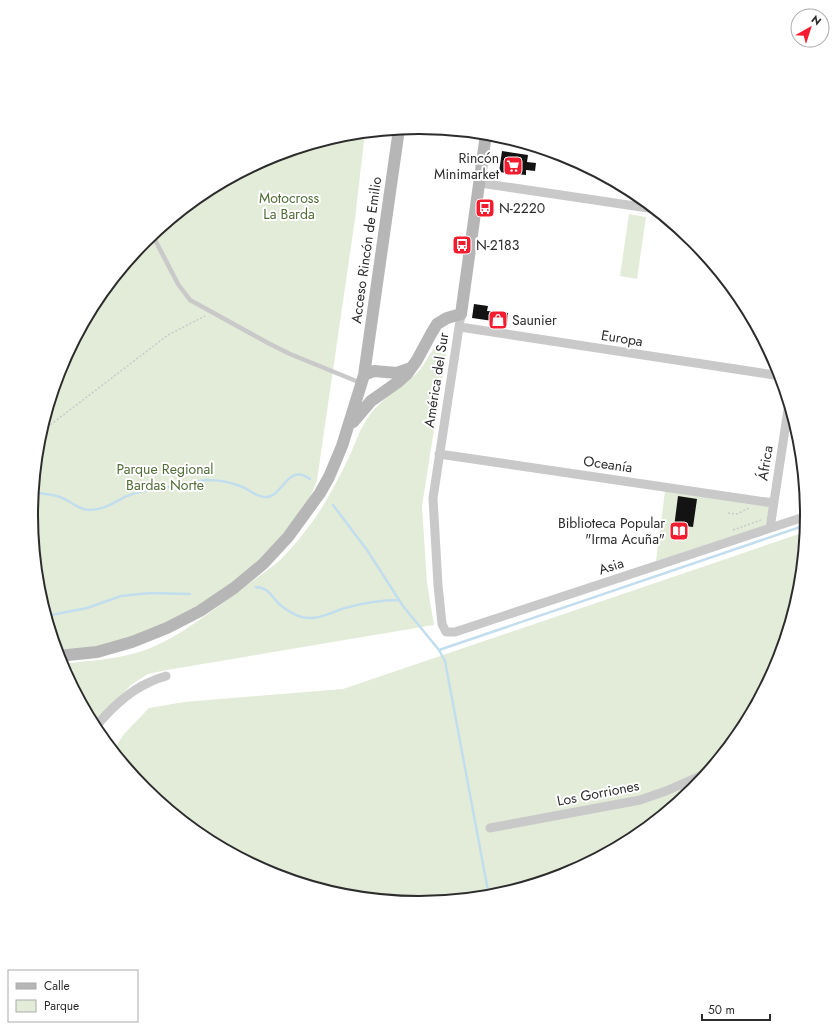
<svg xmlns="http://www.w3.org/2000/svg" width="838" height="1030" viewBox="0 0 838 1030" font-family="Jost,sans-serif">
  <rect width="100%" height="100%" fill="#fff"/>
  <path fill="#e3ecd8" d="M365 132 355 219 317 480C311 500 297 518 283 534 277 541 272 548 266 555 224 596 172 624 117 642 98 648 76 649 57 650L38 590 31 515 39 439 61 366 97 299 145 240 204 192 271 156 344 134Z
    M629 214 646 217 637 279 620 276Z
    M449 335 422 506 427 583 434 625 167 670 148 674 132 684 93 724 61 664C86 661 111 660 136 653 170 643 198 621 227 600 243 587 262 575 278 562 292 549 304 533 315 518 328 499 339 478 349 457 355 444 359 431 367 419 379 400 400 389 416 374 428 363 433 341 449 335Z
    M665 491 769 506 766 524 763 527 656 561Z
    M805 532 799 591 777 664 741 731 693 790 634 838 567 874 494 896 419 903 343 895 270 873 203 837 144 789 113 751 124 734 149 708 184 702 343 689Z"/>
  <g fill="none" stroke-linecap="round" stroke-linejoin="round">
    <path stroke="#c2deee" stroke-width="2.5" d="M33 492C42 494 51 494 60 497 71 501 78 510 90 510 104 510 115 502 127 496 142 490 159 489 174 486 185 484 196 481 207 480 218 480 230 482 240 486 249 489 256 497 265 497 283 498 287 462 310 479
      M333 505 367 550 403 606 439 650 445 661 489 896
      M256 587C269 588 271 596 279 604 287 611 299 618 309 618 321 619 334 611 345 608 363 603 381 600 399 600
      M46 616 87 608 121 596 150 593 190 594
      M439 650 806 525"/>
  </g>
  <path fill="#131313" d="M502 151 528 155 527 162 536 163 535 171 526 170V175L499 172Z
    M474 304 488 306 487 311 508 313 507 323 472 318Z
    M678 496 697 499 693 527 685 526 684 537 673 535Z"/>
  <g fill="none" stroke-linecap="round" stroke-linejoin="round">
    <path stroke="#c9c9c9" stroke-width="1.5" stroke-dasharray="2 2" stroke-linecap="butt" d="M41 432 168 335 205 316
      M728 513 737 514 749 508
      M733 530 761 520"/>
    <path stroke="#c9c9c9" stroke-width="4.5" d="M152 234 178 284 190 300 268 343 290 354 361 383"/>
    <path stroke="#c9c9c9" stroke-width="9" d="M480 183 655 209
      M461 314 433 498 438 585 442 624 446 632H455L807 516
      M460 327 781 376
      M439 454 773 503
      M770 528 789 403
      M95 728C107 712 129 691 148 683 153 680 160 678 166 676
      M490 828 640 800 666 791 707 773"/>
    <path stroke="#b6b6b6" stroke-width="12" d="M364 375 374 371 397 373 411 368
      M353 422 371 401 398 382 407 374 417 360 431 334 437 324 447 318 461 314 486 134
      M58 656 97 652 132 642 167 628 200 611 234 588 263 564 288 537 320 493 329 477 342 446 364 375 399 129"/>
  </g>
  <defs>
    <g id="supermarket-square" transform="scale(1)"><rect x="-9" y="-9" width="18" height="18" rx="4" fill="#f61c30" stroke="#fff"/><path d="M-6-5.5h2.5l.6 2H6L4.5 2H-2.5L-4.4-4H-6ZM-1.5 3.2a1.3 1.3 0 1 0 .1 0ZM3 3.2a1.3 1.3 0 1 0 .1 0Z" fill="#fff"/></g>
    <g id="bus-square" transform="scale(1)"><rect x="-9" y="-9" width="18" height="18" rx="4" fill="#f61c30" stroke="#fff"/><path d="M-5-6H5V4H4V6H2V4H-2V6H-4V4H-5ZM-3.5-4V0h7V-4ZM-3.5 1.2v1.5H-2V1.2ZM2 1.2v1.5H3.5V1.2Z" fill="#fff"/></g>
    <g id="shop-square" transform="scale(1)"><rect x="-9" y="-9" width="18" height="18" rx="4" fill="#f61c30" stroke="#fff"/><path d="M-5-2.5h2.3a2.7 3.5 0 0 1 5.4 0H5L5.5 6h-11ZM-1.5-2.5h3a1.5 2.3 0 0 0-3 0Z" fill="#fff"/></g>
    <g id="library-square" transform="scale(1)"><rect x="-9" y="-9" width="18" height="18" rx="4" fill="#f61c30" stroke="#fff"/><path d="M-6-4Q-3-5.5-.7-3.5V5Q-3 3-6 4ZM6-4Q3-5.5 .7-3.5V5Q3 3 6 4Z" fill="#fff"/></g>
  </defs>
  <g fill-rule="evenodd">
    <use href="#supermarket-square" x="513" y="166"/>
    <use href="#bus-square" x="485" y="208"/>
    <use href="#bus-square" x="462" y="245"/>
    <use href="#shop-square" x="498" y="320"/>
    <use href="#library-square" x="679" y="531"/>
  </g>
  <g text-anchor="middle" dominant-baseline="central" stroke-width="4" stroke-linejoin="round" paint-order="stroke">
    <g font-size="14" fill="#2c2c2c" stroke="#fff" text-anchor="start">
      <text x="499" y="158" text-anchor="end">Rincón<tspan x="499" dy="16">Minimarket</tspan></text>
      <text x="499" y="208">N-2220</text>
      <text x="476" y="245">N-2183</text>
      <text x="512" y="320">Saunier</text>
      <text x="665" y="523" text-anchor="end">Biblioteca Popular<tspan x="665" dy="16">"Irma Acuña"</tspan></text>
    </g>
    <g font-size="14" fill="#506c36" stroke="#fff">
      <text x="289" y="198">Motocross<tspan x="289" dy="16">La Barda</tspan></text>
      <text x="165" y="469">Parque Regional<tspan x="165" dy="16">Bardas Norte</tspan></text>
    </g>
    <g font-size="14" fill="#2c2c2c" stroke="#fff">
      <text transform="translate(366 250) rotate(-82)">Acceso Rincón de Emilio</text>
      <text transform="translate(622 338) rotate(9)">Europa</text>
      <text transform="translate(436 380) rotate(-81)">América del Sur</text>
      <text transform="translate(765 463) rotate(-81)">África</text>
      <text transform="translate(608 464) rotate(8)">Oceanía</text>
      <text transform="translate(611 566) rotate(-18)">Asia</text>
      <text transform="translate(598 793) rotate(-11)">Los Gorriones</text>
    </g>
  </g>
  <path d="M0 0H838V1030H0ZM38 515a381 381 0 1 1 762 0a381 381 0 1 1-762 0Z" fill="#fff" fill-rule="evenodd"/>
  <path fill="none" stroke="#2c2c2c" stroke-width="2" d="M38 515a381 381 0 1 1 762 0a381 381 0 1 1-762 0Z"/>
  <rect x="8" y="970" width="130" height="52" fill="#ffffff" stroke="#ababab"/>
  <rect x="16" y="983" width="20" height="6" fill="#b6b6b6" stroke="#ababab"/>
  <text x="44" y="990" font-size="12" fill="#2c2c2c">Calle</text>
  <rect x="16" y="1000" width="20" height="12" fill="#e3ecd8" stroke="#ababab"/>
  <text x="44" y="1010" font-size="12" fill="#2c2c2c">Parque</text>
  <g transform="translate(810 28) rotate(39)"><circle r="19" fill="#ffffff" stroke="#ababab"/>
  <path d="M0-3L7 15L0 10L-7 15Z" fill="#f61c30"/>
  <text y="-6" font-size="11" font-weight="bold" text-anchor="middle" fill="#2c2c2c">N</text>
  </g>
  <path d="M702 1014v6h68v-6" fill="none" stroke="#2c2c2c" stroke-width="2"/>
  <text x="708" y="1014" font-size="12" fill="#2c2c2c" stroke="#ffffff" stroke-width="3" paint-order="stroke">50 m</text>
</svg>
